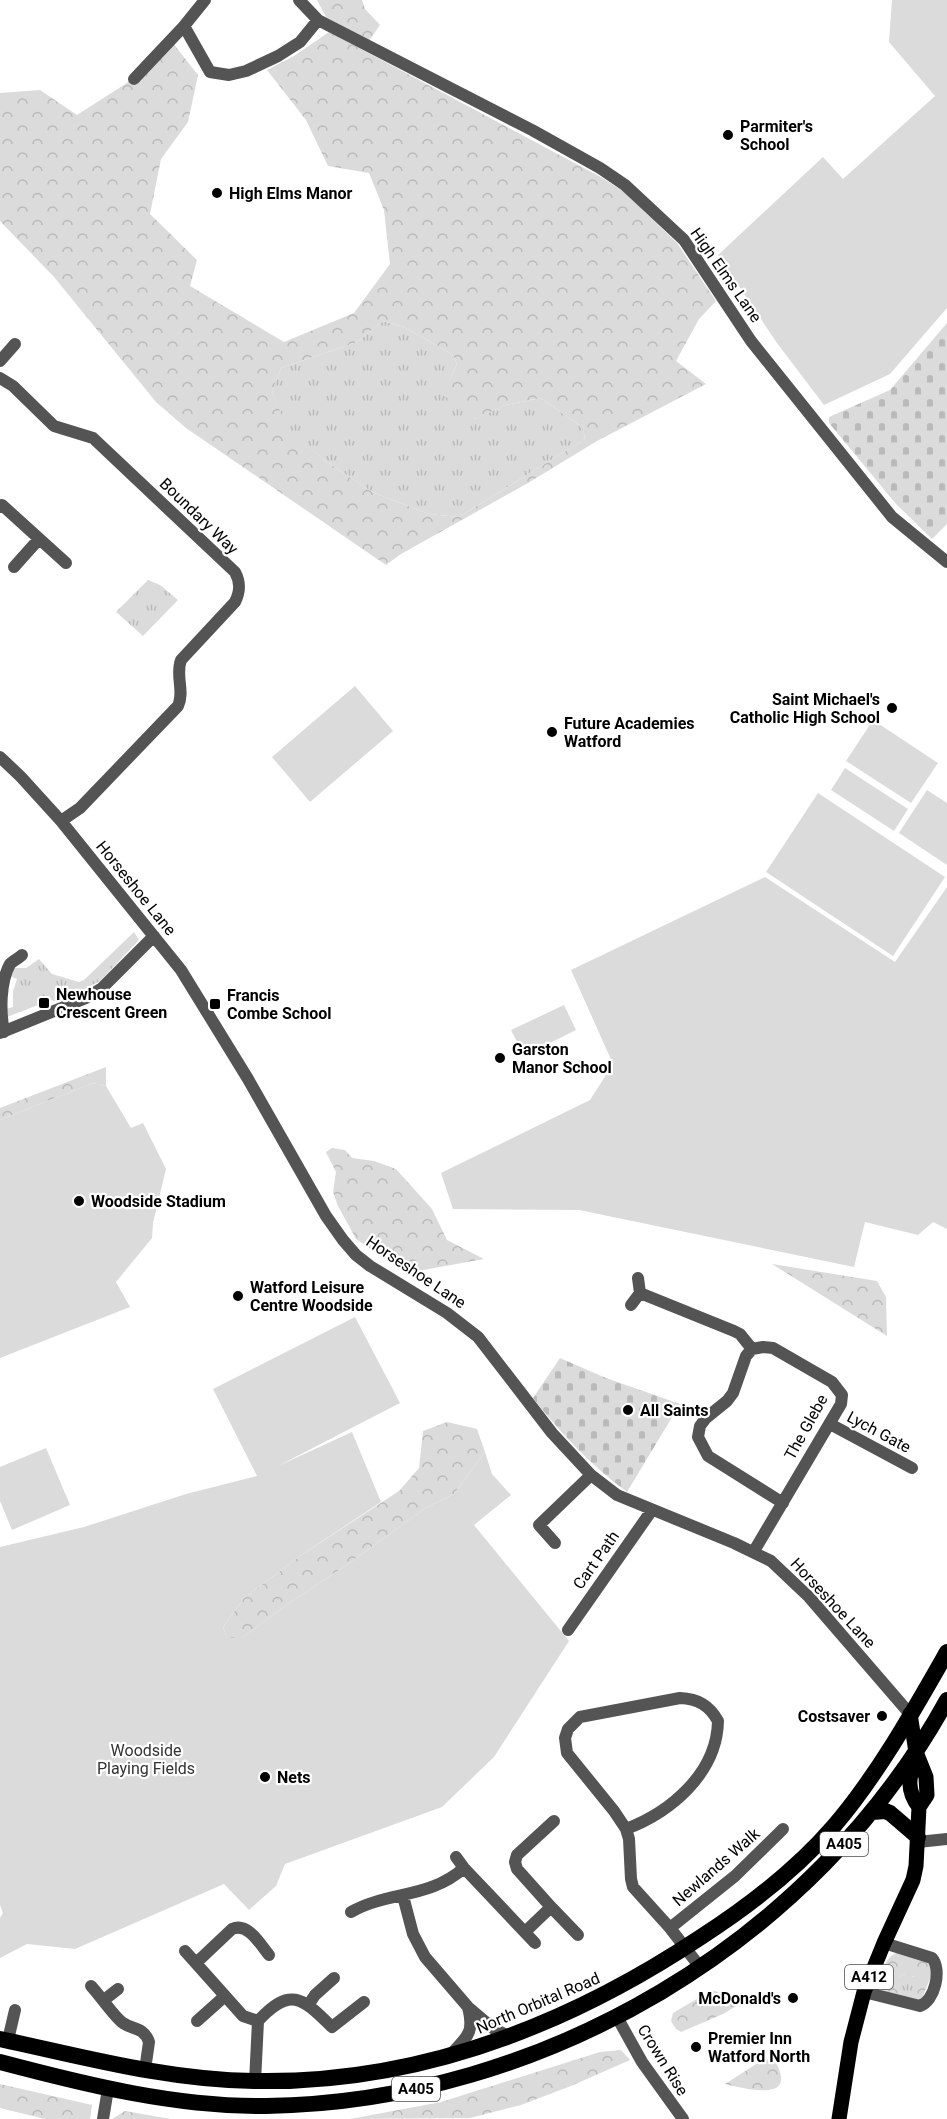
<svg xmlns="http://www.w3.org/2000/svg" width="947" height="2119" viewBox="0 0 947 2119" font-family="Roboto,sans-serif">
  <defs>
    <pattern id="grass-tufts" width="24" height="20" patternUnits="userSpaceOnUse" patternTransform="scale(1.5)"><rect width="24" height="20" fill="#dbdbdb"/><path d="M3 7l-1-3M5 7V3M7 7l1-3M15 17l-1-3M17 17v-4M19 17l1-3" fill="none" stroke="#bababa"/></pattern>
    <pattern id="forest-crowns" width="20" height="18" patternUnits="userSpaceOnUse" patternTransform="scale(1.5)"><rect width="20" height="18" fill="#dbdbdb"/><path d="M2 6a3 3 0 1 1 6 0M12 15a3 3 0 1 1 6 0" fill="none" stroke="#bababa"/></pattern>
    <pattern id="cemetery-stones" width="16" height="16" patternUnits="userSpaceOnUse" patternTransform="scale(1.5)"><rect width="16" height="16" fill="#dbdbdb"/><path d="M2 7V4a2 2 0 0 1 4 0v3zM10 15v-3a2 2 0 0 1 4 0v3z" fill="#bababa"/></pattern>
  </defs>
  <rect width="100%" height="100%" fill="#fff"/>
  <path fill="url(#grass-tufts)" d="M383 321 404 327 452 354 457 364 449 381 475 419 505 405 541 398 583 428 585 439 459 517 429 514 372 492 324 460 286 428 272 392 281 368 357 342Z
    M148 580 160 585 178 600 143 636 116 612Z
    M134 932 139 940 100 981 59 1003 51 1000 7 1017 6 1009 13 1007V991L17 979 10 976 14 968H26L39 959 52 974 79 982 84 980Z
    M904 1974 915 1977 923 1996 920 2001 893 1996 899 1977Z"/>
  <path fill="url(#forest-crowns)" fill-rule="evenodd" d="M317 0H362L365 9 380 25 368 42 326 17Z
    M329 32 599 176 623 191 677 243 716 301 699 319 676 361 706 384 597 441 528 483 401 554 386 565 186 428 156 402 54 277 0 221V93L40 90 77 115 130 81 172 42 198 75 188 122 161 159 150 214 197 260 190 286 284 342 354 313 390 264 384 210 369 173 328 166 306 120 267 70 294 56ZM383 321 404 327 452 354 457 364 449 381 445 401 476 419 505 405 541 398 583 428 585 439 459 517 429 514 372 492 324 460 287 428 272 392 281 368 357 342Z
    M106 1067V1086L93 1083 0 1120V1108Z
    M332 1148 345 1150 352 1158 374 1161 396 1169 432 1209 447 1240 484 1259 412 1272 377 1253 356 1239 338 1206 333 1192 336 1172 326 1152Z
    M772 1264 877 1281 886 1297 887 1336Z
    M447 1422 477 1429 485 1452 454 1494 427 1507 348 1564 278 1611 242 1638H227L223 1627 244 1598 300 1556 399 1491 419 1468 423 1431Z
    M902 1951 929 1962 933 1971 923 1996 913 1993 915 1977 904 1974 899 1977 902 1985 900 1991 893 1996 883 1994C878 1977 883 1955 902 1951Z
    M712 1990 743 2002 723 2014 681 2032 676 2029 671 2021 673 2013Z
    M621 2050 630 2060 571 2086 521 2105 470 2118 350 2119 441 2102 600 2052Z
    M764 2059 775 2061C799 2103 747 2089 725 2084Z
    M0 2084 92 2105 90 2119H45L0 2108Z
    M125 2111 171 2119H112Z"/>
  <path fill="url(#cemetery-stones)" d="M947 323V524L932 539 896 504 829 423V417L890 390Z
    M560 1358 606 1378 680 1404 627 1492C591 1465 561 1434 533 1398Z"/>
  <path fill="#dbdbdb" d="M892 0H947V308L890 374 824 405 777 343 718 255 823 157 843 179 935 96 889 42Z
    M355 686 393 731 310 802 272 757Z
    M873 720 938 763 911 803 846 761Z
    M845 768 908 809 894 831 831 790Z
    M927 790 947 803V865L899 833Z
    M818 793 945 877 893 956 766 872Z
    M765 877 895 962 947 887V1229L933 1222 918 1235 865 1222 854 1267 579 1210 453 1209 441 1173 590 1100 613 1064 571 970Z
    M564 1005 576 1030 524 1056 511 1030Z
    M93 1083 106 1086 131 1128 143 1123 166 1169 153 1223 152 1238 116 1282 130 1307 0 1358V1120Z
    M355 1317 400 1403 278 1466 352 1432 381 1502 300 1556 244 1598 223 1627 227 1638H242L278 1611 348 1564 427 1507 454 1494 485 1452 492 1474 511 1495 474 1525 569 1641 494 1757 442 1807 285 1864 276 1886 249 1910 224 1884 75 1949 27 1944 0 1958V1918L3 1913 0 1905V1547L84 1527 186 1494 257 1476 213 1389Z
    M46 1448 70 1505 12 1530 0 1501V1467Z"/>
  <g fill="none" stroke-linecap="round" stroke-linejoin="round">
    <path stroke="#545454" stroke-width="12" d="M299 0 318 20 532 130 600 168 625 185 684 240 751 341 892 517 947 562
      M184 26 210 72 229 75 246 71 278 56 300 42 318 20
      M134 79 184 26 205 0
      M0 361 15 344
      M0 378 13 386 54 426 93 438 235 572C241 583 240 592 235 602L181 660C175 676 185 691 178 706L80 808 61 821
      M0 507 2 505 66 563
      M14 567 39 539
      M0 757 21 777 61 821 181 970 248 1079 326 1216 343 1240 356 1255 370 1266 447 1313 478 1337 552 1433 591 1475 617 1495 734 1543 771 1561 809 1597 910 1714
      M4 1032C0 1011 0 982 10 964 13 961 19 958 22 955
      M0 1033 86 998 102 988 154 936
      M638 1278 640 1293 734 1331 740 1334 752 1349 763 1347 773 1348 832 1382 842 1395 841 1404 754 1551
      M631 1305 640 1293
      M752 1349 746 1356 733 1393 727 1401 706 1418 700 1426 698 1437 708 1456 783 1503
      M830 1424 912 1468
      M555 1543 539 1525 591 1475
      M568 1630 652 1510
      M626 1829C671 1812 717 1773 718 1721 709 1705 698 1699 680 1698L580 1717 568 1729 565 1738 567 1753 614 1811 626 1829 629 1839 631 1879 633 1887 670 1928 700 1967
      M918 1842 947 1839
      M456 1857 464 1868 535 1943
      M403 1896 413 1934 425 1957 468 2007 494 2029 511 2037
      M551 1907 517 1869 515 1862 517 1855 554 1821
      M351 1912C388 1891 429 1899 464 1868
      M670 1928 735 1876 783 1829
      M525 1932 551 1907 578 1935
      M185 1951 243 2016 258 2021
      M196 1963 232 1929C248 1922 260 1944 269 1955
      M91 1986C99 1994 115 2018 123 2023 133 2030 144 2027 149 2042L145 2070
      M864 1992 920 2006C935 2001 942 1969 932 1958L884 1943
      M104 2000 118 1989
      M309 2004 315 1995 334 1978
      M617 2017 642 2062 683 2119
      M197 2021 225 1996
      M8 2040 15 2010
      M452 2053C469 2035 474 2032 468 2007
      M255 2082 258 2021C291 1985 303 1999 332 2027L364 2002
      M103 2119 108 2089"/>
    <path stroke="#000" stroke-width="15" d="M916 1752C911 1773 904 1788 919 1807
      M839 2119 851 2042 864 1992 884 1943 913 1880 916 1866 919 1807 927 1795 926 1777 916 1752 910 1714"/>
    <path stroke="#000" stroke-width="16" d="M872 1812 885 1811 890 1813 918 1837
      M0 2039C84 2057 167 2080 254 2081 416 2084 567 2026 701 1937 749 1906 796 1870 834 1826 877 1776 914 1710 947 1652
      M0 2062C87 2085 176 2107 266 2106 543 2102 814 1942 947 1700"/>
  </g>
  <g fill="#000" stroke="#fff" stroke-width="2">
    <circle cx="728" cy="135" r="6"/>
    <circle cx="217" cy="193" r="6"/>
    <circle cx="892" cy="708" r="6"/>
    <circle cx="552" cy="732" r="6"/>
    <rect x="38" y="997" width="12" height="12" rx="3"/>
    <rect x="209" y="998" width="12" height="12" rx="3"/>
    <circle cx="500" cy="1058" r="6"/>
    <circle cx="79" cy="1201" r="6"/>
    <circle cx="238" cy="1296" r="6"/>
    <circle cx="628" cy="1410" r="6"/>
    <circle cx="882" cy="1716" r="6"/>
    <circle cx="265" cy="1777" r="6"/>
    <circle cx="793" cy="1998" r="6"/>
    <circle cx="696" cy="2047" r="6"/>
  </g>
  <g text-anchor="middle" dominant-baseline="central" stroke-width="4.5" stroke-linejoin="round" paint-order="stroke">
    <g fill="#fff" stroke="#4c4c4c" stroke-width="1.5">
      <rect x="820" y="1832" width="48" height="24" rx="4.5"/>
      <rect x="845" y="1965" width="48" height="24" rx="4.5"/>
      <rect x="392" y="2077" width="48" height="24" rx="4.5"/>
    </g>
    <g font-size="15" font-weight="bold" fill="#000">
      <text x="844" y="1844">A405</text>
      <text x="869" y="1977">A412</text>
      <text x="416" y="2089">A405</text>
    </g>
    <g font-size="16" font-weight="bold" fill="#000" stroke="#fff" text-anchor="start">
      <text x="740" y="126">Parmiter's<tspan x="740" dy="18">School</tspan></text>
      <text x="229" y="193">High Elms Manor</text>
      <text x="880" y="699" text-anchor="end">Saint Michael's<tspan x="880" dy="18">Catholic High School</tspan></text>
      <text x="564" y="723">Future Academies<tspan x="564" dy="18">Watford</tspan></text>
      <text x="56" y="994">Newhouse<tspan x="56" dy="18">Crescent Green</tspan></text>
      <text x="227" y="995">Francis<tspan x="227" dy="18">Combe School</tspan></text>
      <text x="512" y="1049">Garston<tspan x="512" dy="18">Manor School</tspan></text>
      <text x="91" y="1201">Woodside Stadium</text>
      <text x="250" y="1287">Watford Leisure<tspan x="250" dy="18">Centre Woodside</tspan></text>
      <text x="640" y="1410">All Saints</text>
      <text x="870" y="1716" text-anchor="end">Costsaver</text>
      <text x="277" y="1777">Nets</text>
      <text x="781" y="1998" text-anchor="end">McDonald's</text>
      <text x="708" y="2038">Premier Inn<tspan x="708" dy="18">Watford North</tspan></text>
    </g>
    <g font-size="16" fill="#000" stroke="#fff">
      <text transform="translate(726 275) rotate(55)">High Elms Lane</text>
      <text transform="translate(199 516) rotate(44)">Boundary Way</text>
      <text transform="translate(136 888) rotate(51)">Horseshoe Lane</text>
      <text transform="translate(416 1272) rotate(34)">Horseshoe Lane</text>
      <text transform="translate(806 1427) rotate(-61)">The Glebe</text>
      <text transform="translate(879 1432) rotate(28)">Lych Gate</text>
      <text transform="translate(596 1560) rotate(-55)">Cart Path</text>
      <text transform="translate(833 1603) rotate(47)">Horseshoe Lane</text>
      <text transform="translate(716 1867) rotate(-41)">Newlands Walk</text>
      <text transform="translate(538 2003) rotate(-23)">North Orbital Road</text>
      <text transform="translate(663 2060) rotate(58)">Crown Rise</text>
    </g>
    <g font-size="16" fill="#323232" stroke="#fff">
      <text x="146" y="1750">Woodside<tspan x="146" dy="18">Playing Fields</tspan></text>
    </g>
  </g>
</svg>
